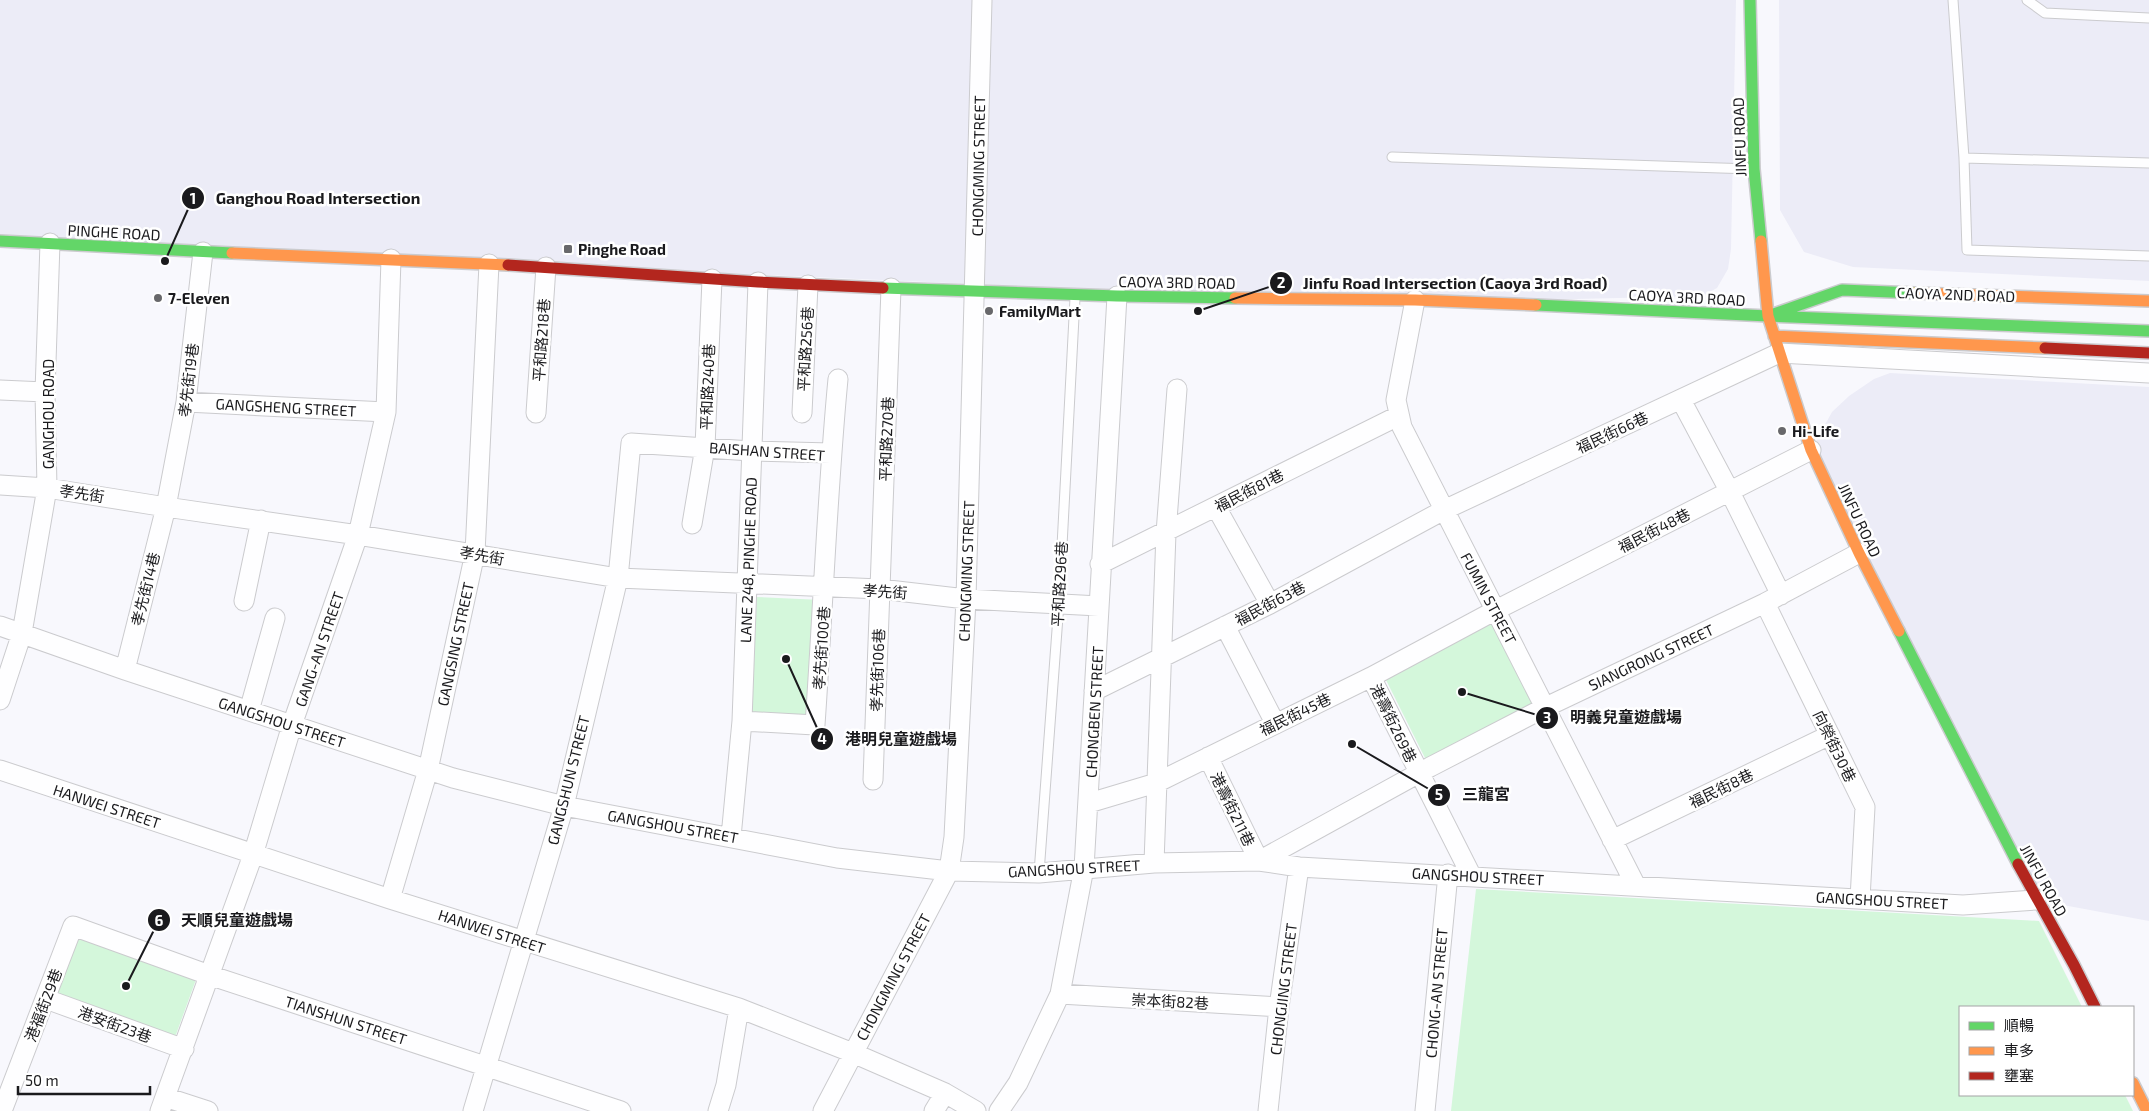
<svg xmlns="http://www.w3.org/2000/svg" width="2149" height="1111" viewBox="0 0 2149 1111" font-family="'Exo 2','Noto Sans TC',sans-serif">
  <rect width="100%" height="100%" fill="#f8f8fd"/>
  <path fill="#ececf7" d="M0 0H1736L1731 249 1728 269 1717 288 1702 296 1400 303 0 241Z
    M1779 0H2149V281L1853 267 1804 252 1780 210Z
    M1890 373 2149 387V921L2036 900 1811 450 1832 412 1849 396 1874 379Z"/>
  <path fill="#d4f7db" d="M757 597 822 600 815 722 751 719Z
    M1493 617 1538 705 1427 762 1383 674Z
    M1476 889 2039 921 2082 1007H1960V1095H2125L2133 1111H1451Z
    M78 932 198 974 174 1040 55 998Z"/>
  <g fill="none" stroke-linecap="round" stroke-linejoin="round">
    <g stroke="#cbcbce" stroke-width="11">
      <path id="lane" d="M1953 0 1964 158 1967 250 2149 256
        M2027 0 2045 13 2149 18
        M1392 157 1751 169
        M1964 158 2149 163
        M1039 873 1059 603 1075 298"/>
    </g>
    <g stroke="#cbcbce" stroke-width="21">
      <path id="street" d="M1415 300 1396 400 1402 427 1636 886
        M0 390 45 392
        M1681 400 1730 492 1781 595
        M186 402 386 412
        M536 413 546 267
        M802 413 808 285
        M0 485 47 488 166 507 358 535 618 578 880 589 966 599 1099 606
        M1216 507 1270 604
        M692 524 705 447 712 279
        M1100 564 1398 416
        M244 601 261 520
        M1765 603 1865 807 1860 899
        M0 626 125 670 453 778 564 806 837 858 949 871 1039 873 1154 863 1259 861 1299 867 1963 905 2036 900
        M1225 626 1275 723
        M125 670 166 507 186 402 203 252
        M1371 677 1471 875
        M1094 691 1270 604 1444 510 1779 353 2149 373
        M0 700 22 633 47 488 45 392 50 243
        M249 711 275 618
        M742 721 815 725C823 610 827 494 838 379
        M1208 757 1259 861 1430 767 1546 707 1765 603 1859 553
        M0 770 390 899 739 1008 853 1053 945 1093 976 1111
        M873 780 891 288
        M1089 803 1156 783 1371 677 1496 610 1811 450
        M731 837 742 721 758 282
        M1612 840 1830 735
        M1154 863 1166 533 1177 389
        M390 899 428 770 475 553 489 264
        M1060 994 1279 1007
        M46 999 184 1049
        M165 1097 208 1111
        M2 1111 73 926 209 975 621 1111
        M160 1111 253 855 292 725 358 535 386 412 391 259
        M473 1111 564 806 618 578 631 443 751 451 831 453
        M718 1111 726 1085 739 1008
        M823 1111 949 871 954 837 966 599 982 0
        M934 1111 945 1093
        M999 1111 1018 1083 1060 994 1084 868 1117 296
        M1268 1111 1279 1007 1299 867
        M1425 1111 1448 874"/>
    </g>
    <g stroke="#cbcbce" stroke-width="14">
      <path id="fast" d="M1750 0 1754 169 1761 241
        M0 241 232 253
        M883 288 1117 296 1235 298
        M1536 305 1768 316 1842 290 1915 293
        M1768 316 2149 331
        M1899 631 2018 864"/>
    </g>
    <g stroke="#cbcbce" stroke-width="14">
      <path id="slow" d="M1761 241 1768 316 1811 450 1859 553 1899 631
        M232 253 508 265
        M1915 293 2149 301
        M1235 298 1415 300 1536 305
        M1774 336 2045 348
        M2133 1083 2147 1111"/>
    </g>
    <g stroke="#cbcbce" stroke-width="14">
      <path id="jam" d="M508 265 758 282 883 288
        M2045 348 2149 353
        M2018 864 2074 965 2095 1007"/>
    </g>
    <use href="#lane" stroke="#fefeff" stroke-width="9"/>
    <use href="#street" stroke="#fefeff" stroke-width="19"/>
    <use href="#fast" stroke="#63d668" stroke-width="11"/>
    <use href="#slow" stroke="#ff974d" stroke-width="11"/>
    <use href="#jam" stroke="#b3261e" stroke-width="11"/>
  </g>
  <g fill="#68686b" stroke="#fff" stroke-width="2">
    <rect x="563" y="244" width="10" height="10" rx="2.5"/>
    <circle cx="158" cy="298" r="5"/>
    <circle cx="989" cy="311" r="5"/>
    <circle cx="1782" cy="431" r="5"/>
  </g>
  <g text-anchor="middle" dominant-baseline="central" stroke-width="5" stroke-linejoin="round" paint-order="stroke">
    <g font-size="15" fill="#1a1a1d" stroke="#fff">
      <text transform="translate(1739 137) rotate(-92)">JINFU ROAD</text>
      <text transform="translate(978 166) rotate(-89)">CHONGMING STREET</text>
      <text transform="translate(114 232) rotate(3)">PINGHE ROAD</text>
      <text transform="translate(1177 282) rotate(1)">CAOYA 3RD ROAD</text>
      <text transform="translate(1956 294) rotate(2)">CAOYA 2ND ROAD</text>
      <text transform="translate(1687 297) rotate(3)">CAOYA 3RD ROAD</text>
      <text transform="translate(541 340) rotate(-86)">平和路218巷</text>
      <text transform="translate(805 349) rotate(-87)">平和路256巷</text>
      <text transform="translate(188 380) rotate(-83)">孝先街19巷</text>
      <text transform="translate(707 387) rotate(-88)">平和路240巷</text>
      <text transform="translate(286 407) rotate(3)">GANGSHENG STREET</text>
      <text transform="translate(48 414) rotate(-90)">GANGHOU ROAD</text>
      <text transform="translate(1612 432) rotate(-25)">福民街66巷</text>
      <text transform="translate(886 439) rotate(-88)">平和路270巷</text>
      <text transform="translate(767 451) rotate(4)">BAISHAN STREET</text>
      <text transform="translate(1249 490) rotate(-27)">福民街81巷</text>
      <text transform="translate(82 493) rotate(9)">孝先街</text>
      <text transform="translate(1860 520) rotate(65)">JINFU ROAD</text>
      <text transform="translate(1654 530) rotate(-27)">福民街48巷</text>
      <text transform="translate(482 555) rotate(10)">孝先街</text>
      <text transform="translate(748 560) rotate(-88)">LANE 248, PINGHE ROAD</text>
      <text transform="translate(966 571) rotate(-88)">CHONGMING STREET</text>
      <text transform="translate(1059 584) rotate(-87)">平和路296巷</text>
      <text transform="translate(145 589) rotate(-76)">孝先街14巷</text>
      <text transform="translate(885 591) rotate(4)">孝先街</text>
      <text transform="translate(1489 598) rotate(62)">FUMIN STREET</text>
      <text transform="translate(1270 603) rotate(-28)">福民街63巷</text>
      <text transform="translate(455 644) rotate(-78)">GANGSING STREET</text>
      <text transform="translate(821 648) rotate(-86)">孝先街100巷</text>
      <text transform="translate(319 649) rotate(-71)">GANG-AN STREET</text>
      <text transform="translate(1651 657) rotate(-25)">SIANGRONG STREET</text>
      <text transform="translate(877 670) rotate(-88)">孝先街106巷</text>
      <text transform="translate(1094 712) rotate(-87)">CHONGBEN STREET</text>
      <text transform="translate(1295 714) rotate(-26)">福民街45巷</text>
      <text transform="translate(282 722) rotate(18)">GANGSHOU STREET</text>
      <text transform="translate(1394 723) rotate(64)">港壽街269巷</text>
      <text transform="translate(1835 746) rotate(64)">向榮街30巷</text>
      <text transform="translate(568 780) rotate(-76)">GANGSHUN STREET</text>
      <text transform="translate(1721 788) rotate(-26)">福民街8巷</text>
      <text transform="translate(107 806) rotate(18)">HANWEI STREET</text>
      <text transform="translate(1233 809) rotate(64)">港壽街211巷</text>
      <text transform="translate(673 826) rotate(10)">GANGSHOU STREET</text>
      <text transform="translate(1074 868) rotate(-3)">GANGSHOU STREET</text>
      <text transform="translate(1478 876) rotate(3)">GANGSHOU STREET</text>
      <text transform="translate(2044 880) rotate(61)">JINFU ROAD</text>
      <text transform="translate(1882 900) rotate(3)">GANGSHOU STREET</text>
      <text transform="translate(492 931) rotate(18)">HANWEI STREET</text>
      <text transform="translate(893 977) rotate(-62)">CHONGMING STREET</text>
      <text transform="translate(1283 989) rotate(-83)">CHONGJING STREET</text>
      <text transform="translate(1436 993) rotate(-85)">CHONG-AN STREET</text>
      <text transform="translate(1170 1001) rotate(3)">崇本街82巷</text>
      <text transform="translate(43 1005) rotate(-69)">港福街29巷</text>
      <text transform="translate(346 1020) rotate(18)">TIANSHUN STREET</text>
      <text transform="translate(115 1024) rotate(20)">港安街23巷</text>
    </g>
    <g font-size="15" font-weight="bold" fill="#1a1a1d" stroke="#fff" text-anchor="start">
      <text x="578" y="249">Pinghe Road</text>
      <text x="168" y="298">7-Eleven</text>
      <text x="999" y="311">FamilyMart</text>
      <text x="1792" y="431">Hi-Life</text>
    </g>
  </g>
  <path fill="none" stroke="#1a1a1d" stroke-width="2" d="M165 261L193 198M1198 311L1281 283M1462 692L1547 718M786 659L822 739M1352 744L1439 795M126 986L159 920"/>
  <g fill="#1a1a1d" stroke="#fff" stroke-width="2">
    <circle cx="165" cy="261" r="5"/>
    <circle cx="1198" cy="311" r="5"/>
    <circle cx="1462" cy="692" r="5"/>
    <circle cx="786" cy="659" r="5"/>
    <circle cx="1352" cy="744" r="5"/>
    <circle cx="126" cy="986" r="5"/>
    <circle cx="193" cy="198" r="12"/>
    <circle cx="1281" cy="283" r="12"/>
    <circle cx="1547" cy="718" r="12"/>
    <circle cx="822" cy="739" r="12"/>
    <circle cx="1439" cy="795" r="12"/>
    <circle cx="159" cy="920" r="12"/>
  </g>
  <g font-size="15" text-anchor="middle" font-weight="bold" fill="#fff">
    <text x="193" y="204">1</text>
    <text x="1281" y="288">2</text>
    <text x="1547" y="723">3</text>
    <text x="822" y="744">4</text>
    <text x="1439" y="800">5</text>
    <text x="159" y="926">6</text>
  </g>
  <g font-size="16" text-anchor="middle" font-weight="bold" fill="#1a1a1d" stroke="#fff" stroke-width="5" stroke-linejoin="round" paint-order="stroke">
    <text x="318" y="204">Ganghou Road Intersection</text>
    <text x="1455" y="289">Jinfu Road Intersection (Caoya 3rd Road)</text>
    <text x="1626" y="723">明義兒童遊戲場</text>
    <text x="901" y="745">港明兒童遊戲場</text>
    <text x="1486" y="800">三龍宮</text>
    <text x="237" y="926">天順兒童遊戲場</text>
  </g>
  <rect x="1959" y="1006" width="175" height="90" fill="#ffffff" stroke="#a3a3a5"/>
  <rect x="1969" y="1022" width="25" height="8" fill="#63d668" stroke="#a3a3a5"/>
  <text x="2004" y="1031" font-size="15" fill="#1a1a1d">順暢</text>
  <rect x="1969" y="1047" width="25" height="8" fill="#ff974d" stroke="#a3a3a5"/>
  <text x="2004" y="1056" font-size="15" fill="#1a1a1d">車多</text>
  <rect x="1969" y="1072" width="25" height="8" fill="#b3261e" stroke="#a3a3a5"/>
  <text x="2004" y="1081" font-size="15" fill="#1a1a1d">壅塞</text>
  <path d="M18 1086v8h132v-8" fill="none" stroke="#1a1a1d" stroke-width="2.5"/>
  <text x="25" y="1086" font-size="15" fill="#1a1a1d" stroke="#ffffff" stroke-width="4" paint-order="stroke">50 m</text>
</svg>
